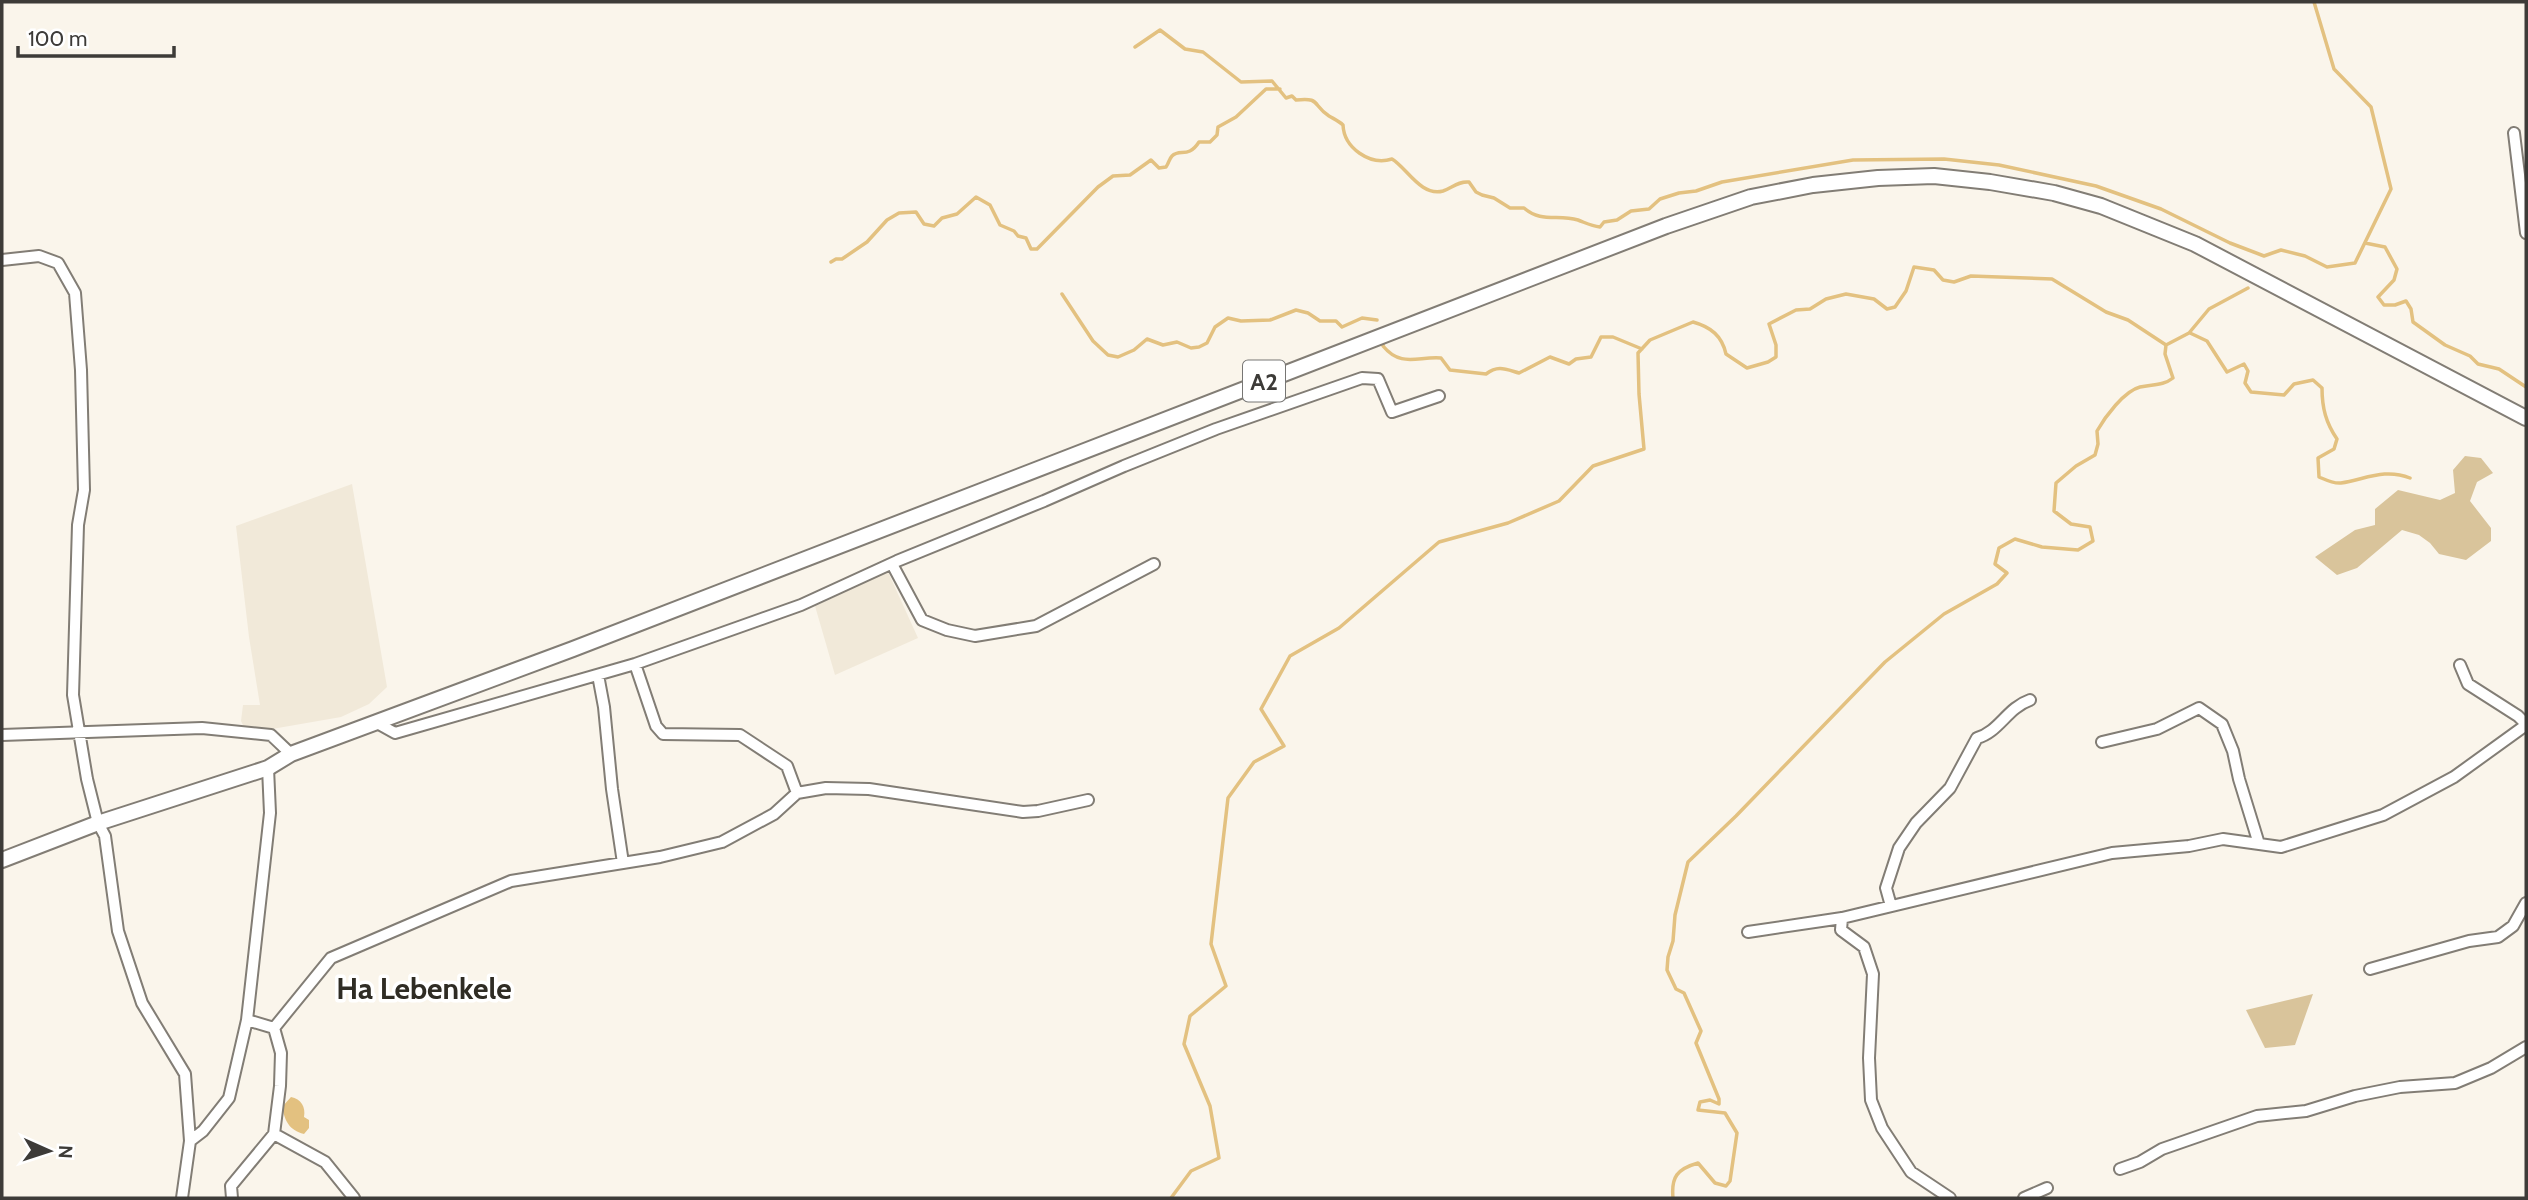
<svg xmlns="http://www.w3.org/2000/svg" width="2528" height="1200" viewBox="0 0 2528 1200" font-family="Cabin,sans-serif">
  <rect width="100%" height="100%" fill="#faf5eb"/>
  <path fill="#f1e9d9" d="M352 484 387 687 369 704 341 717 272 729 244 727 241 721 243 705H260L249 637 236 526Z
    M888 572 918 638 835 675 815 606Z"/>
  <path fill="#d9c49b" d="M2465 456 2481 458 2493 473 2477 482 2470 501 2491 528V541L2466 560 2439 554 2430 543 2419 535 2402 530 2357 568 2337 575 2315 557 2355 530 2375 525V509L2398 490 2440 500 2455 493 2453 470Z
    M2313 994 2295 1045 2265 1048 2246 1010Z"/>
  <path fill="#e3c180" d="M291 1097C301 1099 306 1107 304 1117L309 1120V1128L304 1134C289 1130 285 1121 282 1107Z"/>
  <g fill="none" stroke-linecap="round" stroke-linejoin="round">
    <path stroke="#e3c180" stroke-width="3.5" d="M1135 47 1160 30 1185 49 1203 52 1241 82 1272 81 1286 98 1292 96 1296 100C1321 97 1312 105 1329 116 1334 119 1339 121 1343 125 1344 148 1370 166 1392 159 1407 168 1421 197 1443 191 1452 188 1458 181 1469 182L1476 192 1482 195 1494 198 1510 208H1524C1541 223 1558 214 1578 220 1586 223 1591 226 1600 227L1604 222 1617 220 1631 211 1649 209 1660 199 1679 193 1696 191 1722 182 1853 160 1944 159 1999 165 2096 186 2161 209 2230 243 2264 256 2281 250 2305 256 2327 267 2355 263 2391 189 2371 107 2334 69 2314 2
      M2365 243 2385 247 2397 269 2394 280 2378 297 2384 305H2395L2406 301 2411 309 2413 322 2445 345 2470 356 2478 364 2499 369 2526 387
      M831 262 836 259H842L867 242 887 220 899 213 916 212 924 224 934 226 942 218 957 214 976 197 990 205 1000 225 1014 231 1018 236 1026 238 1031 249H1037L1098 187 1113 176 1130 175 1151 160 1159 168 1166 167C1169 163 1169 159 1172 156 1180 148 1188 159 1199 142H1210L1217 135 1218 127 1236 117 1266 89H1280
      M1062 294 1093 341 1108 355 1118 357 1134 350 1147 339 1163 345 1177 342 1191 348 1199 347 1207 343 1215 327 1228 318 1241 321 1270 320 1296 310 1308 313 1320 321H1336L1342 327 1362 318 1377 320
      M2190 333 2207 341 2227 372 2244 364 2248 371 2245 383 2251 392 2284 395 2294 384 2313 380 2322 388C2322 408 2326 423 2337 439L2334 449 2318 458 2319 477C2326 480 2334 484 2341 483 2366 479 2385 468 2410 478
      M1384 341 1383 346C1401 368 1418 356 1441 358L1450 370 1486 374C1498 365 1505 369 1519 373L1550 357 1569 364 1576 359 1591 357 1601 337H1613L1642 349
      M1171 1198 1191 1171 1219 1158 1210 1106 1184 1044 1190 1016 1226 986 1211 944 1228 798 1254 762 1284 746 1261 709 1290 656 1339 628 1439 542 1508 523 1559 501 1593 466 1644 449 1639 394 1638 353 1650 340 1693 322C1711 327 1722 336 1726 354L1747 368 1768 362 1776 357V345L1769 324 1796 310 1810 309 1826 299 1846 294 1874 299 1887 309 1895 307 1906 291 1914 267 1934 270 1943 280 1954 282 1971 276 2052 279 2106 312 2128 320 2166 345
      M1673 1198C1671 1177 1677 1169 1698 1163L1715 1183 1726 1186 1730 1181 1737 1133 1725 1113 1698 1110 1700 1102 1710 1100 1719 1104V1099L1696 1043 1701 1031 1684 993 1676 989 1667 970 1668 957 1673 941 1675 915 1688 862 1736 816 1885 662 1944 614 1997 584 2007 573 1995 564 1999 548 2015 539 2042 547 2078 550 2093 541 2090 527 2071 524 2054 511 2056 483 2076 466 2095 455 2098 444 2097 431C2105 417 2124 391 2140 387 2152 384 2163 386 2173 378L2165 354 2166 345 2189 333 2209 309 2248 288"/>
    <g stroke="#827d75" stroke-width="14">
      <path id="minor" d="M2514 133 2526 233
        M2 260 39 256 58 263 75 293 81 370 84 490 78 525 73 695 87 779 98 823 105 836 118 931 142 1003 185 1074 190 1141
        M892 564 922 620 947 630 975 636 1036 626 1154 564
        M635 664 656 726 663 734 740 735 787 766 797 793
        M2460 665 2468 684 2518 716 2526 724
        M598 675 604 707 612 789 623 863
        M377 723 395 733 635 664 801 605 897 561 1044 501 1124 466 1216 429 1362 378 1378 379 1392 412 1439 396
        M2 735 202 728 271 735 291 754
        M2102 742 2157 729 2199 708 2222 724 2233 751 2239 779 2259 844
        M1891 906 1886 888 1899 848 1916 823 1950 788 1977 738C1999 732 2007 708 2030 700
        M1842 918 1841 930 1864 947 1873 974 1869 1058 1871 1100 1882 1128 1911 1172 1950 1198
        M1748 932 1842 918 2112 853 2189 846 2223 839 2281 847 2383 815 2454 777 2526 725
        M2370 969 2469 941 2498 937 2513 926 2526 903
        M247 1020 274 1028 331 958 511 881 660 857 722 842 774 814 797 793 826 788 869 789 1023 812 1038 811 1088 800
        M274 1134 325 1162 354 1198
        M2120 1169 2140 1162 2162 1149 2257 1116 2306 1111 2355 1096 2400 1087 2455 1083 2491 1068 2526 1047
        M182 1198 190 1141 203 1131 229 1098 247 1020 270 813 268 768
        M232 1198 231 1186 274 1134 280 1086 281 1053 274 1028
        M2024 1198 2047 1188"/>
    </g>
    <g stroke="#827d75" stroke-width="18">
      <path id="major" d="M2 860 98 823 268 768 291 754 573 649 1666 226 1751 197 1813 185 1878 178 1934 176 1990 182 2054 193 2101 206 2195 244 2526 418"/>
    </g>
    <use href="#minor" stroke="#fff" stroke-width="10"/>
    <use href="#major" stroke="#fff" stroke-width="14"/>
  </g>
  <g text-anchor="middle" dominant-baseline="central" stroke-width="7" stroke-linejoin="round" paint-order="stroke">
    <rect fill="#fff" stroke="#777674" stroke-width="2" x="1243" y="360.5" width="42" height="41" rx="5"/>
    <g font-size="24" font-weight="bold" fill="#3d3b38">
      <text x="1264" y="381">A2</text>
    </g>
    <g font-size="30" font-weight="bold" fill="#2f2c24" stroke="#fff">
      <text x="424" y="988">Ha Lebenkele</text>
    </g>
  </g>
  <rect width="2528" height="1200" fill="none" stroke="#3d3b38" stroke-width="7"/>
  <g transform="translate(49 1151) rotate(93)" stroke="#ffffff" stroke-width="5" paint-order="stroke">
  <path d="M0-5L12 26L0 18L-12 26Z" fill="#3d3b38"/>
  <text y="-10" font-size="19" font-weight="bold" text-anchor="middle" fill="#3d3b38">N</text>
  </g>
  <path d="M18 46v10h156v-10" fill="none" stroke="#3d3b38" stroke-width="3.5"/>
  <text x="28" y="46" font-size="21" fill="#3d3b38" stroke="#ffffff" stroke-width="5" paint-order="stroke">100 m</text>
</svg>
